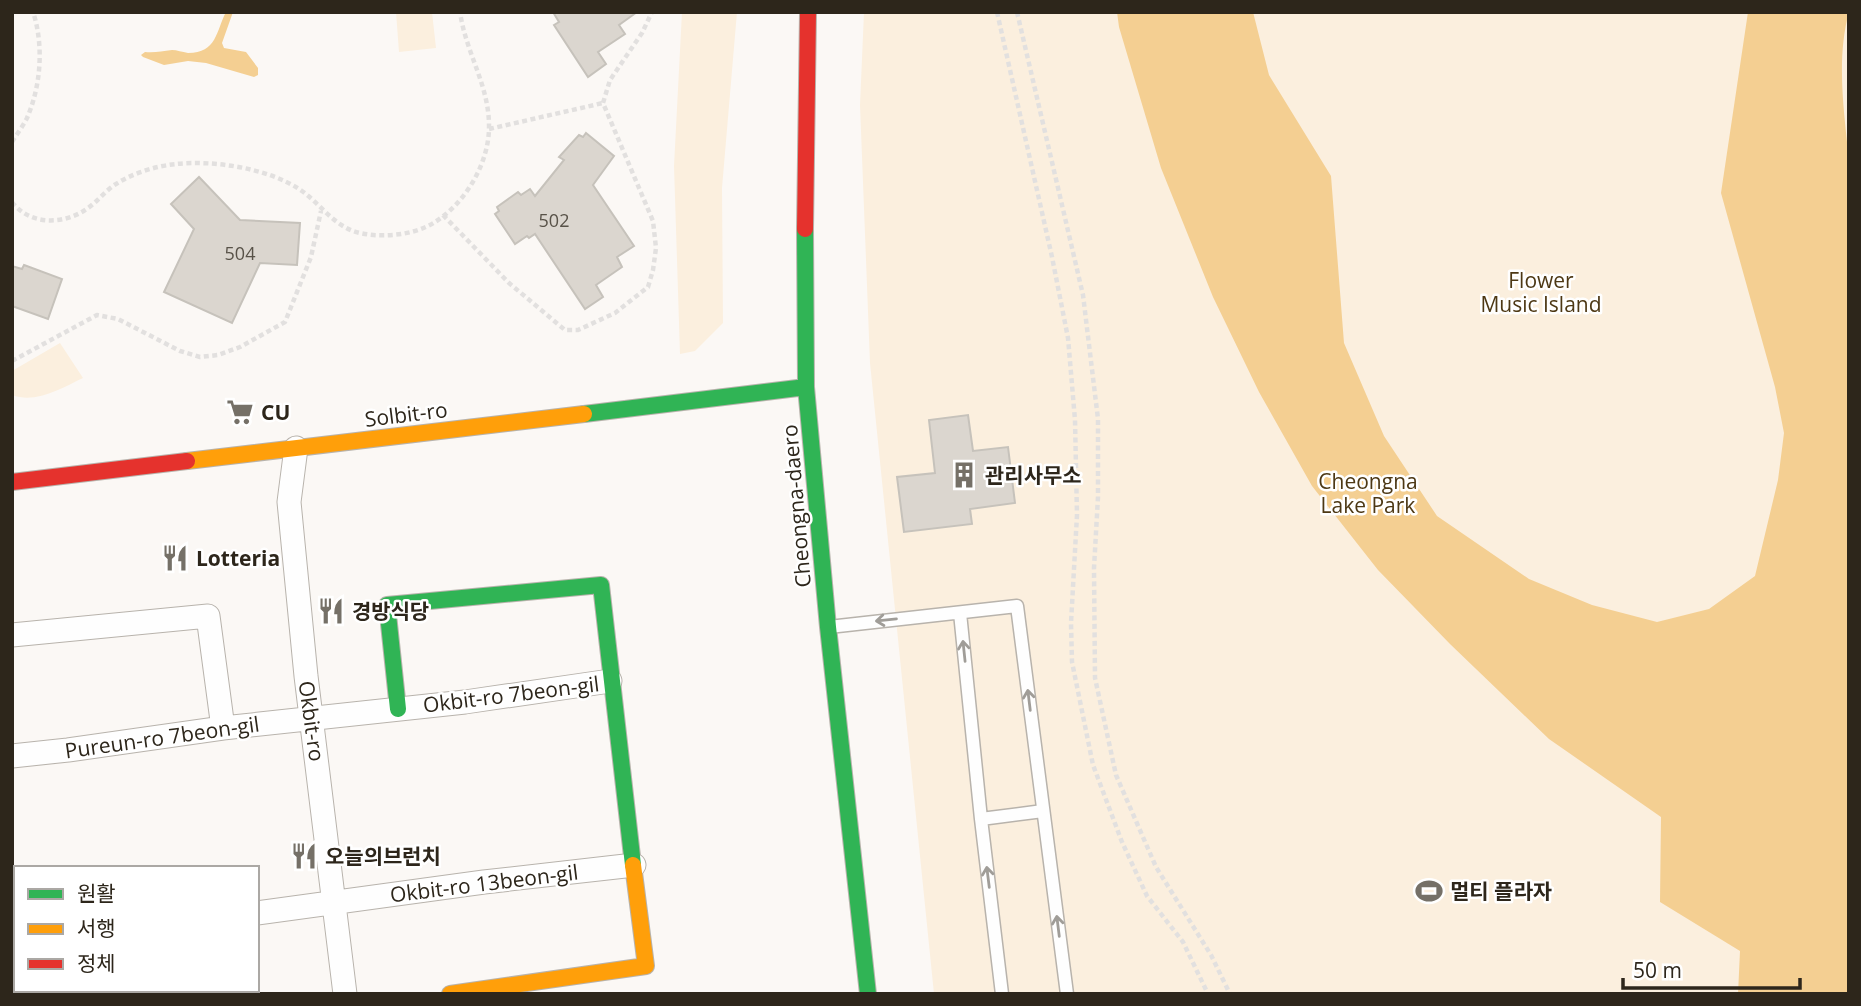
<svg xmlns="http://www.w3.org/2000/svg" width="1861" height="1006" viewBox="0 0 1861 1006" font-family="'Open Sans','Noto Sans KR',sans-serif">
  <rect width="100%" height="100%" fill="#fbf8f5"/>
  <path fill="#fbefde" d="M396 12H432L436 48 399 52Z
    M682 12H737L722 188 723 323 695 351 680 354 674 166Z
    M864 12H1849V994H934L870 363 860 105Z
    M60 343 83 378C62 388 36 404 12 395V371Z"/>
  <path fill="#f4cf92" d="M226 12H233L222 43 224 48 246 52 258 68V75L254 77 206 63 188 61 164 65 143 57 141 55 145 52C155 53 162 51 172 50 177 50 182 52 188 53 217 53 216 31 226 12Z
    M1117 12H1253L1269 75 1331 176 1344 343 1384 436 1437 516 1529 579 1592 605 1657 622 1709 609 1755 576 1778 480 1784 433 1775 387 1721 193 1748 12H1849C1836 59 1844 112 1849 160V994H1738L1740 951 1660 902 1661 817 1549 739 1450 644 1378 570 1312 486 1259 392 1213 297 1161 168 1119 27Z"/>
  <path fill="#dbd6cf" stroke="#c6c2bb" stroke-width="2" d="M553 12H637L619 25 625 34 598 52 606 64 588 77 554 25 559 22Z
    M586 133 614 156 593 185 634 246 617 257 622 267 596 285 603 297 585 309 535 234 529 238 527 236 515 244 495 214 499 211 497 207 518 192 521 195 530 189 535 196 564 160 559 157 579 135 583 137Z
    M199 177 240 220 300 223 297 265 260 263 232 323 164 292 194 229 171 204Z
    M24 265 62 279 48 319 12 306V266L22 269Z
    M968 415 973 451 1008 447 1015 503 970 509 972 524 904 532 897 477 935 473 929 420Z"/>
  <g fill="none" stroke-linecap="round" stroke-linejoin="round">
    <g stroke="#b8b3ac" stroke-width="15">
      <path id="lane" d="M960 613 981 819 1002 994
        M829 627 1017 606 1067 994
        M981 819 1043 811"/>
    </g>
    <g stroke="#b8b3ac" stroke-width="25">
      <path id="street" d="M296 448 289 502 306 676 345 994
        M12 635 208 616 223 728
        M12 756 68 750 223 728 465 702 610 681
        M257 913 484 882 634 865
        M12 942 16 941"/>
    </g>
    <g stroke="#b8b3ac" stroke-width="18">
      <path id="fast" d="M805 229 806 387 828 627 868 994
        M584 414 806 387
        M398 709 387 605 601 585 633 865"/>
    </g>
    <g stroke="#b8b3ac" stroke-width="18">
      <path id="slow" d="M187 461 584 414
        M450 994 646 966 633 865"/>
    </g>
    <g stroke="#b8b3ac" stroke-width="18">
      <path id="jam" d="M805 229 808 12
        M12 482 187 461"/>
    </g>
    <path stroke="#e2e0df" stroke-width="4.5" stroke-dasharray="5 3.5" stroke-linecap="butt" d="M997 12 1052 257 1068 338 1075 420 1077 515 1071 623 1072 662 1093 765 1122 842 1147 896 1183 942 1208 994
      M1017 12 1083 295 1098 419V497L1094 568 1095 678 1116 775 1156 867 1211 955 1230 994
      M489 129 603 103
      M12 142C17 134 23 126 27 118 41 86 44 45 33 12
      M12 202C30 226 65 225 88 208 98 201 106 190 116 184 133 173 156 166 176 164 213 160 267 168 299 189 318 201 330 222 353 231 376 239 414 236 435 222 465 203 488 165 489 129 490 86 466 54 460 12
      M443 215 509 283 565 330H578L615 313 648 287 653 270 656 248 653 221 603 103 610 80 642 33 652 12
      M12 361 97 315 118 319 180 351 200 357 218 355 240 347 285 322 311 257 321 211"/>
    <use href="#lane" stroke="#fefefe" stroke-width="12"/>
    <use href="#street" stroke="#fefefe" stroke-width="23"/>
    <use href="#fast" stroke="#30b455" stroke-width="16"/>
    <use href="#slow" stroke="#ff9f0a" stroke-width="16"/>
    <use href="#jam" stroke="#e5322d" stroke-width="16"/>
  </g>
  <defs><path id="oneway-shaft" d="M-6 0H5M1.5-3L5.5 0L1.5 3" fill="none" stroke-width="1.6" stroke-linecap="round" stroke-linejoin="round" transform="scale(1.75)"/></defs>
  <g stroke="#a09d98">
    <use href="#oneway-shaft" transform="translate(886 620) rotate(174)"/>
    <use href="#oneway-shaft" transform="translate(964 651) rotate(-96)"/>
    <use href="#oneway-shaft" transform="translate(1029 700) rotate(-97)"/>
    <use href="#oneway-shaft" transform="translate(988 877) rotate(-97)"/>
    <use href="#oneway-shaft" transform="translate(1058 926) rotate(-97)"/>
  </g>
  <defs>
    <g id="supermarket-bare" transform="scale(2.1)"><path d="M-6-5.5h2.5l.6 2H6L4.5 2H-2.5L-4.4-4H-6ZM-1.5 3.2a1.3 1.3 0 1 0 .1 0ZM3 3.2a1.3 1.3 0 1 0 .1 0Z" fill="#757067" stroke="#fff" stroke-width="2.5" paint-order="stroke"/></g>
    <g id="building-bare" transform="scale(2.1)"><path d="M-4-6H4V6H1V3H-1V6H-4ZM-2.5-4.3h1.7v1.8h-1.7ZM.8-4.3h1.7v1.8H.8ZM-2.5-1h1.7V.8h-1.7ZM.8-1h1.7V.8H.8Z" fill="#757067" stroke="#fff" stroke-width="2.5" paint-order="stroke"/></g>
    <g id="restaurant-bare" transform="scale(2.1)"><path d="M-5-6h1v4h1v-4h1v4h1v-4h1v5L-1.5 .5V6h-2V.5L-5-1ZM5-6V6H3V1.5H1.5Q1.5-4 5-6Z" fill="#757067" stroke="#fff" stroke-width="2.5" paint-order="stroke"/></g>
    <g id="stadium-bare" transform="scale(2.1)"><path d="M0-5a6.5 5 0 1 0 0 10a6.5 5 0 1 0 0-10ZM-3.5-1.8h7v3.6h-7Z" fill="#757067" stroke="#fff" stroke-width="2.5" paint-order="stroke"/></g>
  </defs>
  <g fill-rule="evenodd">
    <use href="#supermarket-bare" x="240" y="412"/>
    <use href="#building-bare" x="964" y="475"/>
    <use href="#restaurant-bare" x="175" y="558"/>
    <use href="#restaurant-bare" x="331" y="611"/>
    <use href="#restaurant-bare" x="304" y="856"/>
    <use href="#stadium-bare" x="1429" y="891"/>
  </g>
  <g text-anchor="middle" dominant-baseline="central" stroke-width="5" stroke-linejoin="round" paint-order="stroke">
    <g font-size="18" fill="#585248">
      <text x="554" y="220">502</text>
      <text x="240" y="253">504</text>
    </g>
    <g font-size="21" fill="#4d3814" stroke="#fff">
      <text x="1541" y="280">Flower<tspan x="1541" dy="24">Music Island</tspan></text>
      <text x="1368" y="481">Cheongna<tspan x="1368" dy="24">Lake Park</tspan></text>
    </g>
    <g font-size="21" font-weight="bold" fill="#2d261b" stroke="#fff" text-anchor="start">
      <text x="261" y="412">CU</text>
      <text x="985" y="475">관리사무소</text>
      <text x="196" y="558">Lotteria</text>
      <text x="352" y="611">경방식당</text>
      <text x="325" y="856">오늘의브런치</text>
      <text x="1450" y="891">멀티 플라자</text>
    </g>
    <g font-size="21" fill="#2d261b" stroke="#fff">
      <text transform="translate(406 414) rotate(-7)">Solbit-ro</text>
      <text transform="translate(796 506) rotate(-95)">Cheongna-daero</text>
      <text transform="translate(511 694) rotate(-7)">Okbit-ro 7beon-gil</text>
      <text transform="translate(312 721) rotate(82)">Okbit-ro</text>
      <text transform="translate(162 737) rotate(-8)">Pureun-ro 7beon-gil</text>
      <text transform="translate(484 883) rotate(-7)">Okbit-ro 13beon-gil</text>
    </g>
  </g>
  <rect width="1861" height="1006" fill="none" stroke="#2d261b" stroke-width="28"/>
  <rect x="14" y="866" width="245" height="126" fill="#ffffff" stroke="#aba8a4" stroke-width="2"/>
  <rect x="28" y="889" width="35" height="10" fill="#30b455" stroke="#aba8a4" stroke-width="2"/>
  <text x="77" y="901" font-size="21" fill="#2d261b">원활</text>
  <rect x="28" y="924" width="35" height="10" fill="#ff9f0a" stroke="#aba8a4" stroke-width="2"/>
  <text x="77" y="936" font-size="21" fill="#2d261b">서행</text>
  <rect x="28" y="959" width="35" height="10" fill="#e5322d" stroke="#aba8a4" stroke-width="2"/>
  <text x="77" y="971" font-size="21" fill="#2d261b">정체</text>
  <path d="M1623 978v10h177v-10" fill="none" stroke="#2d261b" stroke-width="3.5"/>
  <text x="1633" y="978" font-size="21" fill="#2d261b" stroke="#ffffff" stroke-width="5" paint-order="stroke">50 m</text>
</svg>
